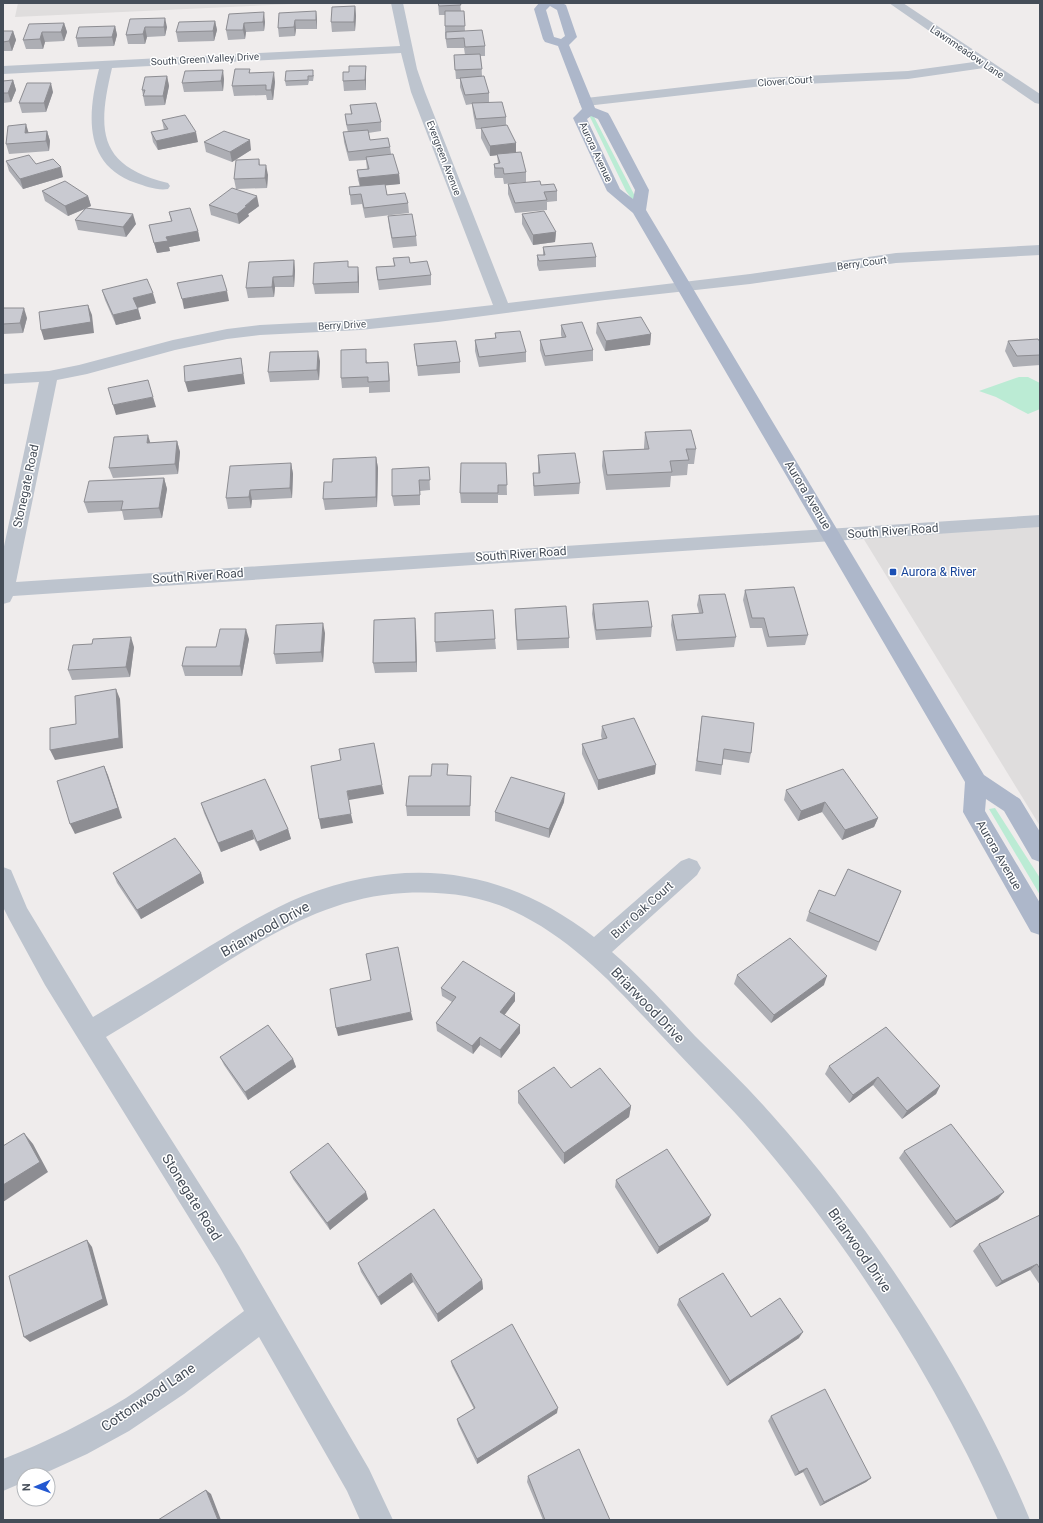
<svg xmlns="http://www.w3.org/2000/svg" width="1043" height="1523" viewBox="0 0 1043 1523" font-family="Roboto,sans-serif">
  <rect width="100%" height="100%" fill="#efecec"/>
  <path fill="#dfdddd" d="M18 3H315L15 17Z
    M1040 521V826L860 533Z"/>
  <path fill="#bbebd4" d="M589 115H593L638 202H634L626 191Z
    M1019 377H1028L1040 383V409L1028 414 996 397 979 391Z
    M995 808 1040 878V895L989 809Z"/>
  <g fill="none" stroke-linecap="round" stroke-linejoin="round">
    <path fill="#bdc4ce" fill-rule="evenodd" d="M391 3H403L417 69 425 92 508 303 750 274 896 253 1040 245V255L896 263 750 284 605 300 438 322 360 330 260 335 227 339 175 350 87 374 57 380 16 582 1040 515V527L13 596 10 602 3 604V551L39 382 3 384V374L49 371 79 365 173 340 227 329 260 325 360 320 493 305 411 92 401 53 112 68C97 131 98 166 168 183L170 186 168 189C158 191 145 186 136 183 82 164 88 113 99 69L3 74V66L400 46Z
      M889 3H903L1040 94V104L1035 103 984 68 908 79 763 86 586 106 581 105 579 102 581 99 586 98 763 78 908 71 974 62Z
      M689 858 697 861 701 868 697 875 612 952C642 978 668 1007 695 1036 721 1062 748 1087 772 1115 874 1229 972 1379 1030 1520H998C937 1381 852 1248 753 1133 729 1105 702 1079 677 1052 627 1000 580 942 513 911 480 895 440 891 404 893 327 897 264 938 201 978 170 998 138 1018 106 1037L239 1246 369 1469 393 1520H360L347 1491 259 1337 184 1394 129 1431 87 1454 43 1474 24 1475V1482L3 1491V1459C46 1442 87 1422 126 1398 167 1371 205 1340 244 1311L219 1266 45 985 9 919 3 907V867L11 870 27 908 93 1017C132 994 171 970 210 946 240 928 271 909 303 896 410 855 504 868 594 937L681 861Z"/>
    <path fill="#adb7ca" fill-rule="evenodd" d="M539 3H562L566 5 577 37 569 45 595 108 608 113 610 116 649 190 646 210 984 775 1020 799 1040 832V862L1032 859 1004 811 986 799 985 811 1040 903V935L1031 932 963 812 965 782 633 213 607 191 573 118 582 109 558 46 545 42 543 39 534 9ZM550 6 557 10 565 36 561 39 554 37 546 10ZM591 116 598 119 635 190 633 199 620 189 587 119Z"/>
  </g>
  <path fill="#adaeb4" d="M438 3H460L461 11H464L465 31 485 46V56H481L482 76 489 93V102L506 117V125L516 143V153L526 172V182L504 184 503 178H495L494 174V164L498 163 497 155 490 156 481 138V129H476L473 113 472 104 466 105 460 87V79H456L454 55H465L464 48H447L445 35V15H439Z
    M355 6 356 16 355 31 332 32 331 22Z
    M316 11 317 21V29H296L295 36 279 37 278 28Z
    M229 14 265 22 264 31 246 32 245 39 228 40 226 30Z
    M130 19 167 27 165 36 147 37 145 44H128L126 35Z
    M215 21 217 30 214 41 178 42 176 32Z
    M64 23 67 32 64 41 45 42 43 49H26L23 40Z
    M115 26 117 35 114 46 78 47 76 38Z
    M3 31H13L16 40 12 51H3Z
    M366 66V90L344 91 343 81 349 72Z
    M250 69V73L275 82 273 100H267L266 95 234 96 232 86Z
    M314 75 313 81H309L308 85 286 86 285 81Z
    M167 76 169 86 165 105 145 106 142 90Z
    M224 79 223 91 184 92 182 83Z
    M13 80 16 90 11 102 3 103V81Z
    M53 92 46 112 22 113 19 103Z
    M350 105 381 122V131L368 133 370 140 390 147 391 154 399 174 400 184 385 185 387 195 408 203 409 213 365 218 362 204 351 205 349 187 360 186 358 180 357 170 367 169 366 160 349 161 344 142 343 132H348L346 124 345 114H351Z
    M162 120 198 142 158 150 153 142 151 132 164 130Z
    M47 131 50 141 49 151 9 154 6 144Z
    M204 142 251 150 232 162 206 152Z
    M259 159 260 165 268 175 267 188 236 189 234 179Z
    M6 161 36 164 63 177 23 189 9 171Z
    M508 184 541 185 557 191V201L547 202V210L515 213 508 194Z
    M42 191 88 196 91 206 86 208 136 224 126 237 78 230 75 220 85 209 68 216 45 201Z
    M209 205 259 206 248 214 249 216 239 224 211 215Z
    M169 212 198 231 200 241 169 247 170 251 157 253 149 225 171 221Z
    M522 214 556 232 555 242 533 245 522 224Z
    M388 216 416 236 417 246 393 248 389 226Z
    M543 247 596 257V267L539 271 537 265V255H543Z
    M393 258 431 275V285L379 290 377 278 376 267 394 266Z
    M294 260 295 271 294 287H275L274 297 248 298 246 288Z
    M349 267 359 277V293L315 294 313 284Z
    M102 290 156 303 138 308 141 319 116 325 105 300Z
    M3 308 27 318 23 333 3 334Z
    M597 323 651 334 650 345 605 351 596 333Z
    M561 325 593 350V361L545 366 540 350V340L562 338 561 335Z
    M495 333 526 352V362L479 367 475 351V340L495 338Z
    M1008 341 1040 342V365L1013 367 1005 351Z
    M414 344 460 362V373L418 376Z
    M367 360V362L389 372 390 392 369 393V387L342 388 341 378Z
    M320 361 319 380 270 382 268 372Z
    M645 432 696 449 694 464H688L687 475 671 476 670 487 606 490 602 466 603 451 644 449V447Z
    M177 441 180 452 178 474 113 478 109 468 150 443Z
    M538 455 580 483 579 494 534 496 533 483V473H538Z
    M376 457 378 468 377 507 325 510 323 499 332 482Z
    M291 463 293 474 292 498 252 500 251 508 228 509 226 498Z
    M506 463 507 495H498V503H461L460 493Z
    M429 467 430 490 420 491V505L394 506 392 496Z
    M164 478 167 489 162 518 124 520 122 511 88 513 84 502Z
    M745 590 808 635 805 645 767 647 762 628H750L743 600Z
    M699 595 736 637 734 647 676 651 671 625 672 615 699 613 697 605Z
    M593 604 652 627 651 637 596 640 592 614Z
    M515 609 569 638V648L517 650 515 619Z
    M416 628 417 672 375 673 373 663Z
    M325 633 323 662 276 664 274 654Z
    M249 639 242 676H185L182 666 216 647Z
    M495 639 496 649 436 652 435 642Z
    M134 647 130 677 72 680 68 670Z
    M702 716 751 753 749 763 723 759 721 775 695 771Z
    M602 726 655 774 598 790 582 754V744L602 739 601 736Z
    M431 776 471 785 470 816H407L406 806Z
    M786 790 878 818 874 827 842 840 822 812 798 821 784 800Z
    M564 802 549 838 495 821V812Z
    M201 803 288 829 291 839 260 851 254 839 221 852 204 813Z
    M113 873H201L204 883 141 919 117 883Z
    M901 891 876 951 806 921 809 912 835 896Z
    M737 975 824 985 771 1023 734 984Z
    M441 988 515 1001 504 1015 520 1033 501 1058 480 1045 473 1054 437 1031 436 1023 452 1002 442 996Z
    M220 1057 293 1059 296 1067 248 1100 224 1065Z
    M829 1066 940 1086 936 1094 902 1119 873 1085 849 1103 825 1074Z
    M571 1088 631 1106 629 1117 564 1164 518 1103V1091Z
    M904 1151 998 1199 950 1228 899 1158Z
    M290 1172 368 1199 330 1230 293 1179Z
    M616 1180 708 1221 657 1254 615 1187Z
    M1040 1215V1285L1030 1270 996 1287 973 1251 979 1244Z
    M358 1263 482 1280 483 1289 438 1322 413 1282 381 1305 361 1272Z
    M679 1299 751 1317 799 1338 727 1386 677 1305Z
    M451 1361 557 1413 477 1464 458 1424 457 1419 474 1409 452 1366Z
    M771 1416 871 1478 866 1482 820 1506 803 1472 795 1476 768 1421Z
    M528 1476 610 1520H543L527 1482Z"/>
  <path fill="#8d8d92" d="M355 6 356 16 355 31 354 22Z
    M316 11 317 21V29L316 20Z
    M264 12 265 22 264 31 263 22Z
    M165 18 167 27 165 36 164 27Z
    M295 20 296 29 295 36 294 27Z
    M215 21 217 30 214 41 213 31Z
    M64 23 67 32 64 41 61 32Z
    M244 23 246 32 245 39 243 30Z
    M115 26 117 35 114 46 112 37Z
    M145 27 147 37 145 44 143 34Z
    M13 31 16 40 12 51 9 41Z
    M42 32 45 42 43 49 40 39Z
    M366 66V90L365 80Z
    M223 70 224 79 223 91 221 81Z
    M274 72 275 82 273 100 271 90Z
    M167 76 169 86 165 105 163 96Z
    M13 80 16 90 11 102 8 93Z
    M51 83 53 92 46 112 44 103Z
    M26 124 29 134 28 143 25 133Z
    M47 131 50 141 49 151 46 141Z
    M196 132 198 142 158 150 156 141Z
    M250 140 251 150 232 162 230 152Z
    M516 143V153L490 156V146Z
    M266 165 268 175 267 188 265 178Z
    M61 167 63 177 23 189 20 179Z
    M399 174 400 184 360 188 359 178Z
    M88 196 91 206 68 216 65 206Z
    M257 196 259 206 248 214 249 216 239 224 237 214 245 206Z
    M133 214 136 224 126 237 123 227Z
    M198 231 200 241 169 247 170 251 157 253 154 243 166 237Z
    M556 232 555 242 533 245V235Z
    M294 260 295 271 294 287 293 276Z
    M358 267 359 277V293L358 282Z
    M273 277 275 287 274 297 272 287Z
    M227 291 229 301 184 309 182 299Z
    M153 293 156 303 136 308 133 298Z
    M88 305 92 315 94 333 44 340 41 330Z
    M24 308 27 318 23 333 20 323Z
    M138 309 141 319 116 325 113 315Z
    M651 334 650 345 605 351 606 341Z
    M318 351 320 361 319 380 317 370Z
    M241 358 245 384 188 392 185 382Z
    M388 362 389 372 390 392 389 381Z
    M153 397 156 407 116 415 113 405Z
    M148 435 151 445 147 443Z
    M177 441 180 452 178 474 175 464Z
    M376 457 378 468 377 507 376 497Z
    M291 463 293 474 292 498 290 488Z
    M164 478 167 489 162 518 159 508Z
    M250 490 252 500 251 508 249 497Z
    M415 618 416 628 417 672 416 662Z
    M323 623 325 633 323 662 321 652Z
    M246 629 249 639 242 676 240 666Z
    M131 637 134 647 130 677 126 667Z
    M116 689 120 699 123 748 55 760 50 750Z
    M656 765 655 774 598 790V780Z
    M104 766 108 775 122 818 75 834 70 824Z
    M382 785 384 794 349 800 347 791Z
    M565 793 564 802 549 838V829Z
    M825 802 822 812 798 821 801 811Z
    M351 814 353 823 321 829 319 819Z
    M878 818 874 827 842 840 845 830Z
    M288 829 291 839 260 851 257 842Z
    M252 830 254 839 221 852 218 843Z
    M201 873 204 883 141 919 137 910Z
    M827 976 824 985 771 1023 774 1015Z
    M515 993V1001L500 1021V1012Z
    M411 1012 413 1020 338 1036 336 1028Z
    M520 1025V1033L501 1058 500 1050Z
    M480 1037V1045L473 1054 472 1046Z
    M293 1059 296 1067 248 1100 245 1092Z
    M878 1077 873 1085 849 1103 853 1095Z
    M940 1086 936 1094 902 1119 907 1111Z
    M631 1106 629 1117 564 1164V1153Z
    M24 1133 33 1144 48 1172 3 1202V1185Z
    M366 1192 368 1199 330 1230 327 1223Z
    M1004 1192 998 1199 950 1228 956 1221Z
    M711 1215 708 1221 657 1254 659 1247Z
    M87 1240 92 1247 108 1305 30 1342 24 1337Z
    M1037 1264 1030 1270 996 1287 1002 1281Z
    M411 1273 413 1282 381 1305 378 1297Z
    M482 1280 483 1289 438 1322 437 1314Z
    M803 1332 799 1338 727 1386 730 1381Z
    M558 1408 557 1413 477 1464V1459Z
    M807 1468 803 1472 795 1476 799 1472Z
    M871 1478 866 1482 820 1506 824 1502Z
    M206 1490 211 1494 221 1520H218Z"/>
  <path fill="#c9cad1" stroke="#8d8d92" d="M438 3H460L461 5 439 6Z
    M355 6 354 22H331L332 7Z
    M316 11V20H295L294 27 278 28 279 13Z
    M445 11H464L465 26H445Z
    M264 12 263 22 244 23 243 30H226L229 14Z
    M165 18 164 27H145L143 34 126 35 130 19Z
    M215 21 213 31 176 32 179 22Z
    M64 23 61 32H42L40 39 23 40 29 24Z
    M115 26 112 37 76 38 79 27Z
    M482 30 485 46 465 47 464 38 446 39V32Z
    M3 31H13L9 41 3 42Z
    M480 54 482 69 455 70 454 55Z
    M349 66H366L365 80 343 81V72H349Z
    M235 69H250L249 73 274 72 271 90H266V85L232 86Z
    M223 70 221 81 182 83 185 71Z
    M313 70V76H308V80L285 81 286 71Z
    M167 76 163 96H143L145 90H142L145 77Z
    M484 76 489 93 465 95 460 78Z
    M13 80 8 93H3V81Z
    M27 83H51L44 103H19Z
    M502 102 506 117 476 119 472 103Z
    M376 103 381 122 347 125 345 114H352L350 105Z
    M185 115 196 132 156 141 151 132 168 129 162 120Z
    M26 124 25 133 47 131 46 141 6 144 8 126Z
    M507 125 516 143 490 146 481 128Z
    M368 130 370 140 388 138 390 147 348 152 343 132Z
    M224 131 250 140 230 152 204 142Z
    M521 152 526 172 504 174 503 168H495L494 164 500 163 497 154Z
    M393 154 399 174 359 178 357 170 369 169 366 157Z
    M29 155 36 164 53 159 61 167 20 179 6 161Z
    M259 159V165H266L265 178 234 179 236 160Z
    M65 181 88 196 65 206 42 191Z
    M540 181 541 185 554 184 557 191 544 192 547 200 515 203 508 184Z
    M385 184 387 195 405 193 408 203 364 208 361 194 350 195 349 187Z
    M232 188 257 196 245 206H247L237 214 209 205Z
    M86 208 133 214 123 227 75 220Z
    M190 208 198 231 166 237 168 241 154 243 149 225 172 221 169 212Z
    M544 211 556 232 533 235 522 214Z
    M412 214 416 236 392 238 388 216Z
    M592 243 596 257 539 261 537 255H545L543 247Z
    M409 257 410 263 427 261 431 275 378 280 376 267 395 266 393 258Z
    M294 260 293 276 273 277 272 287 246 288 249 262Z
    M348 261V267H358V282L313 284 314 263Z
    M222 275 227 291 182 299 177 283Z
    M147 279 153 293 133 298 138 309 113 315 102 290Z
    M88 305 91 322 41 330 39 312Z
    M3 308H24L20 323 3 324Z
    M641 317 651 334 606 341 597 323Z
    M582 322 593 350 545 356 540 340 566 337 561 325Z
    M520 331 526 352 479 357 475 340 496 338 495 333Z
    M1038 339 1040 342V355L1017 356 1008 341Z
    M456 341 460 362 417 366 414 344Z
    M366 349V363L388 362 389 381 368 382V377L341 378V350Z
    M318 351 317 370 268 372 270 352Z
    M241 358 243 374 185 382 184 366Z
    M148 380 153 397 113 405 108 388Z
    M691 430 696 449H686L689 460 670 461 672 472 607 475 603 451 649 449 645 432Z
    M148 435 147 443 177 441 175 464 109 468 114 437Z
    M575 453 580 483 534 486 533 473H540L538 455Z
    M376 457V497L323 499 324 482H332L333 459Z
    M291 463 290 488 250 490 249 497 226 498 230 466Z
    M461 463H506L507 485H498V493H460Z
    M429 467 430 480H419L420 495 392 496V469Z
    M164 478 159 508 121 510 123 501 84 502 89 481Z
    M794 587 808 635 769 637 764 618H752L745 590Z
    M725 594 736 637 677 640 672 615 703 613 699 595Z
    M648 601 652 627 596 630 593 604Z
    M566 606 569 638 517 640 515 609Z
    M493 610 495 639 435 642V613Z
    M415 618 416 662 373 663 374 620Z
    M323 623 321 652 274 654 276 625Z
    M220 629H246L240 666H182L186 647H216Z
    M131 637 126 667 68 670 73 645 92 644 93 639Z
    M116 689 119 738 50 750V728L76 724 75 696Z
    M702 716 754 723 751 753 724 749 722 765 697 761Z
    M634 718 656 765 598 780 582 744 607 738 602 726Z
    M374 743 382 785 347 791 351 814 319 819 311 766 341 760 339 749Z
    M432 764H448L447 775 471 776 470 806H406L409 776H431Z
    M104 766 118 808 70 824 57 781Z
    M843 769 878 818 845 830 825 802 801 811 786 790Z
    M511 777 565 793 549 829 495 812Z
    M265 779 288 829 257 842 252 830 218 843 201 803Z
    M175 838 201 873 137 910 113 873Z
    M848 869 901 891 879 942 809 912 819 890 835 896Z
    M790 938 827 976 774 1015 737 975Z
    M398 947 411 1012 336 1028 330 989 371 980 366 954Z
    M463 961 515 993 500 1012 520 1025 500 1050 480 1037 472 1046 436 1023 456 997 441 988Z
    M268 1025 293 1059 245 1092 220 1057Z
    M886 1027 940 1086 907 1111 878 1077 853 1095 829 1066Z
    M554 1067 571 1088 600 1068 631 1106 564 1153 518 1091Z
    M951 1124 1004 1192 956 1221 904 1151Z
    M24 1133 40 1162 3 1185V1146Z
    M328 1143 366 1192 327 1223 290 1172Z
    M667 1149 711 1215 659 1247 616 1180Z
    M434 1209 482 1280 437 1314 411 1273 378 1297 358 1263Z
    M1040 1215V1269L1037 1264 1002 1281 979 1244Z
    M87 1240 103 1299 24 1337 9 1276Z
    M723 1273 751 1317 780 1298 803 1332 730 1381 679 1299Z
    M512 1324 558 1408 477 1459 457 1419 475 1408 451 1361Z
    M825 1389 871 1478 824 1502 807 1468 799 1472 771 1416Z
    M579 1449 610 1520H545L528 1476Z
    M206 1490 218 1520H158Z"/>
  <rect fill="#1a4fb4" stroke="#fff" stroke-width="1.5" x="889" y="568" width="8" height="8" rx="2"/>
  <g text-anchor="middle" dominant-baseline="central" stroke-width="3" stroke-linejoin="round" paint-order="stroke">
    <g font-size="10" fill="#454d58" stroke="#fff">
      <text transform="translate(967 52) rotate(34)">Lawnmeadow Lane</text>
      <text transform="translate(205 59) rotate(-3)">South Green Valley Drive</text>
      <text transform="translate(785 81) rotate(-4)">Clover Court</text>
      <text transform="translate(596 152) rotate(65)">Aurora Avenue</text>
      <text transform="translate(444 158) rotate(69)">Evergreen Avenue</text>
      <text transform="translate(862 263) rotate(-8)">Berry Court</text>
      <text transform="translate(342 325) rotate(-3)">Berry Drive</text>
    </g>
    <g font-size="12" fill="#454d58" stroke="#fff">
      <text transform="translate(26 486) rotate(-78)">Stonegate Road</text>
      <text transform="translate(808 495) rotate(59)">Aurora Avenue</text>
      <text transform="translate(893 531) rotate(-4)">South River Road</text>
      <text transform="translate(521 554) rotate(-4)">South River Road</text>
      <text transform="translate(198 576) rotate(-4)">South River Road</text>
      <text transform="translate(999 855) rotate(60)">Aurora Avenue</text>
      <text transform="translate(642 910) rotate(-42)">Burr Oak Court</text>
    </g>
    <g font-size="12" fill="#164399" stroke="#fff" text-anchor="start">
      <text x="901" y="572">Aurora &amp; River</text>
    </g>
    <g font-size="14" fill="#454d58" stroke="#fff">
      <text transform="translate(265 929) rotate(-29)">Briarwood Drive</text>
      <text transform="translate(648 1005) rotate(46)">Briarwood Drive</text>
      <text transform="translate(192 1197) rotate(58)">Stonegate Road</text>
      <text transform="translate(860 1250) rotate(55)">Briarwood Drive</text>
      <text transform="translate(148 1397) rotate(-34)">Cottonwood Lane</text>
    </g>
  </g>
  <rect width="1043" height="1523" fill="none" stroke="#454d58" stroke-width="8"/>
  <g transform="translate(36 1487) rotate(268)"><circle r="19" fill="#ffffff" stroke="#b5b8bc"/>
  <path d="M0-3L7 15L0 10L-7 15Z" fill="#2358d1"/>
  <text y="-6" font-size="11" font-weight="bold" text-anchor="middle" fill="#454d58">N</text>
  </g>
</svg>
